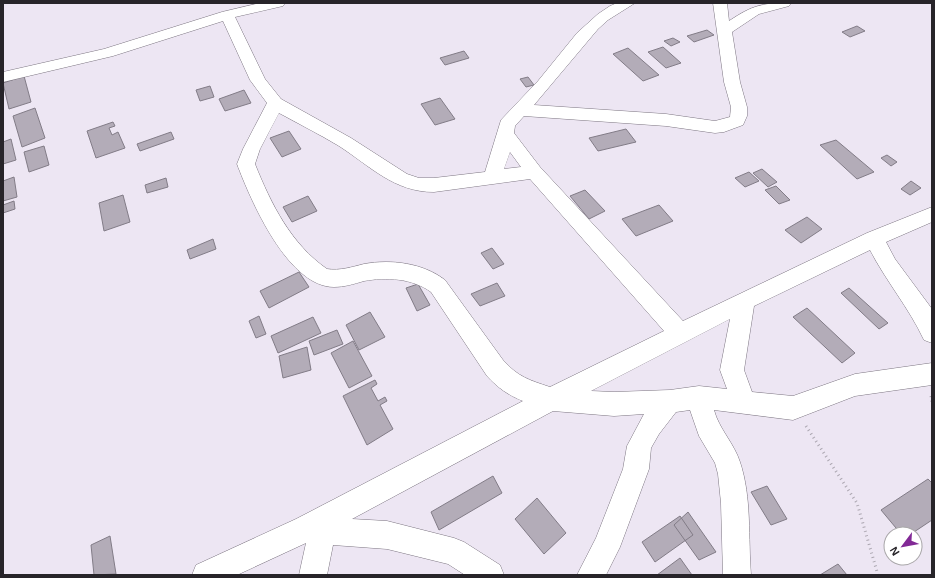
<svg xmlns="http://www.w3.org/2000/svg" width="935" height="578" viewBox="0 0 935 578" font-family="Arial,sans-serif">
  <rect width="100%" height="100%" fill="#ede6f3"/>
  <path fill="#b3acb8" stroke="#827c87" d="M857 26 865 31 850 37 842 32Z
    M707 30 714 35 694 42 687 36Z
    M673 38 680 42 671 46 664 41Z
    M663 47 681 63 666 68 648 52Z
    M628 48 659 75 643 81 613 54Z
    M464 51 469 58 445 65 440 58Z
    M24 76 31 102 9 109 3 83Z
    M528 77 534 85 526 87 520 79Z
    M210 86 214 97 200 101 196 90Z
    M244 90 251 103 225 111 219 99Z
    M440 98 455 119 435 125 421 104Z
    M35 108 45 138 22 147 13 116Z
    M113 122 115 126 109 128 112 135 118 132 125 148 96 158 87 131Z
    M626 129 636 142 598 151 589 138Z
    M289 131 301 149 282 157 270 138Z
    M171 132 174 139 140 151 137 144Z
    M11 139 16 160 3 164V142Z
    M836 140 874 172 857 179 820 145Z
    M44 146 49 165 29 172 24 152Z
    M887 155 897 162 891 166 881 158Z
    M762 169 777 182 768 187 753 173Z
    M749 172 759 181 745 187 735 178Z
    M14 177 17 197 3 201V181Z
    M166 178 168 187 147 193 145 185Z
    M911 181 921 188 910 195 901 189Z
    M776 186 790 200 779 204 765 190Z
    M585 190 605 211 589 219 570 196Z
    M123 195 130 222 104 231 99 203Z
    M308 196 317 211 292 222 283 207Z
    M14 201 15 209 3 213V205Z
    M659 205 673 221 636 236 622 219Z
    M807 217 822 229 801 243 785 230Z
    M213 239 216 249 190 259 187 250Z
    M492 248 504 264 493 269 481 253Z
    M299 272 309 287 269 308 260 291Z
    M497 283 505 296 480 306 471 294Z
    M418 284 430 305 417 311 406 288Z
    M849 288 888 323 879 329 841 293Z
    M807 308 855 353 842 363 793 317Z
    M370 312 385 337 359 350 346 325Z
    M259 316 266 334 256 338 249 321Z
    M313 317 321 333 278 353 271 336Z
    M337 330 343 344 314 355 309 341Z
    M353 341 372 376 349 388 331 353Z
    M307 347 311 370 283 378 279 356Z
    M375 380 377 384 371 388 378 401 385 397 387 401 380 405 393 429 367 445 343 396Z
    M493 476 502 493 439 530 431 512Z
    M928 479 932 483V520L911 534H901L881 510Z
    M767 486 787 519 771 525 751 492Z
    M537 498 566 533 544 554 515 519Z
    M688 512 716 552 699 560 674 525Z
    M680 516 693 535 655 562 642 542Z
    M110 536 116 574 94 575 91 545Z
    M680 558 692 575H657Z
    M838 564 847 575H820Z"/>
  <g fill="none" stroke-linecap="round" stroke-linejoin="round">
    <g stroke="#7d7682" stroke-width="1">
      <path id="street" d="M260 3H285L283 6 235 17 265 79 281 99 351 138 407 174 419 178H434L485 172 501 120 538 81 577 33 598 14 610 6 617 3H635L608 20 598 29 534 105 666 114 715 121 730 117 731 107 724 82 713 3H727L729 21C753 5 762 3 791 3L789 6 759 14 732 32 740 82 747 107V116L743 125 724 132 715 133 666 126 524 116 515 126 514 133 540 167 683 321 867 233 932 207V222L886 242 895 259 932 309V343L924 340C909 308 886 281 870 250L754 306 744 370 752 392 793 396 855 374 932 363V385L855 396 793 420 714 410C719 429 734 443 740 462 752 498 748 538 751 575H723L721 503 718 474 715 463 699 436 690 410 676 412 659 434 651 448 649 469 620 547 606 575H577L596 538 623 469 627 446 644 414 614 416 553 411 352 519 387 521 454 538 464 542 500 565 504 575H465L448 564 387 549 333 545 327 575H299L306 543 237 575H192L196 565 296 519 523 401C508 395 498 388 487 376L431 292C412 278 386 277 364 281 354 284 344 287 334 287 288 287 251 201 237 164L243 149 267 103 250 80 223 21 113 56 3 82V72L104 49 222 12ZM279 113C299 124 319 134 339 146 370 166 394 192 434 192L530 179 664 331 550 387C529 380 518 377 503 360L445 280C423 263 391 259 364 264 352 267 340 271 327 269 291 244 271 204 255 164L260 149ZM510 152 521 167 504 169ZM730 319 720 370 727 389 699 386 670 390 614 392 591 391Z"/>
    </g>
    <path stroke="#aca7b1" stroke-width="3" stroke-dasharray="1 3.5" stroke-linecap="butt" d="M931 396 932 402
      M806 426 857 503 878 575"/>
    <use href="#street" fill="#fff" fill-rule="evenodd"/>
  </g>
  <rect width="935" height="578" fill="none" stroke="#272429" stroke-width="8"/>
  <g transform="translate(903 546) rotate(238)"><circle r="19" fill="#ffffff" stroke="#a9a7a9"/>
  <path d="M0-3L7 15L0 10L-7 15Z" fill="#822996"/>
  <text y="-6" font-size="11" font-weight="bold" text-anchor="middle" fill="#272429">N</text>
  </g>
</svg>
